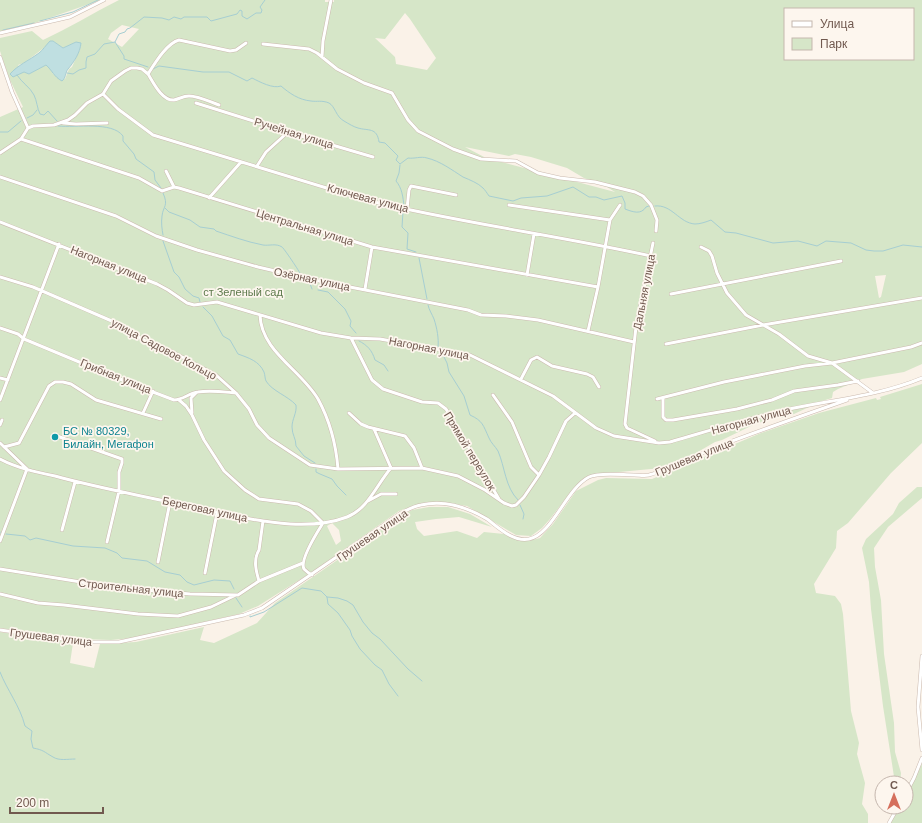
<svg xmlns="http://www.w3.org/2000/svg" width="922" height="823" viewBox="0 0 922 823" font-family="Helvetica,sans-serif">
  <rect width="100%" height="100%" fill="#faf2e8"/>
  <path fill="#d6e6c8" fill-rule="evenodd" d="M0 0H101L26 26 0 32Z
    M119 0H325V2H334V0H922V364L904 372 862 379 838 389 833 392 832 398 822 401 794 414 781 418H774L753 425 722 440 715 442 684 460 662 468 619 472 589 476 573 489 550 519 542 528 531 536 516 535 467 506 441 502 422 503 399 511 312 572 258 606 239 614 133 638 111 640 79 639 0 628V117L23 107 9 78 0 51V38L32 31 43 40C69 28 93 13 119 0ZM785 9H913V59H785ZM405 13 410 19 436 58 427 70 396 64 395 57 375 38 385 39ZM122 25 139 29 122 47 108 39 111 33ZM53 41 63 48 76 42 80 49 72 67 69 69 65 79 53 74 51 69 46 65 29 74 24 72 18 65 24 63ZM465 147 509 156 515 154 531 157 567 168 584 178 607 187 615 192 486 158ZM886 275 881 297 879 298 875 276ZM332 523 339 530 341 541 336 545 327 526Z
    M922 384V443L891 473 848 523 837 531 836 548 814 584 816 593 835 596 841 604 843 614 851 711 859 743 857 754 865 783 862 804 868 814V823H0V632L73 643 70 663 94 668 100 644 136 642 204 627 200 640 214 643 257 623 275 603 397 519 412 510 429 507H448L470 514 492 527 459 517 436 519 415 522 417 529 424 536 457 531 477 538 484 532 504 534 516 539 528 541 540 538 553 524 576 491 598 480 606 478 652 479 761 433 819 413 876 398 877 400 881 399 880 397Z
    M917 487H922V498L888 527 874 548 875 567 881 600 884 654 894 723 895 752 901 773 900 783H895L883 706 871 609 869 582 862 548 866 539 893 514 899 503Z
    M922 764V823H890L900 807H906V796Z"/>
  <path fill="#bfdfe1" stroke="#a6ced2" d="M50 41H53L63 48 76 42 81 43C80 53 74 62 68 69 65 73 66 78 62 81 54 77 52 70 46 65L29 74 24 72 13 77 10 74C18 65 28 61 39 53 43 50 46 45 50 41Z"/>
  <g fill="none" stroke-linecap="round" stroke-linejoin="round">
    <path stroke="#a6ced2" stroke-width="1" d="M40 21 73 12 98 0
      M3 30 34 23
      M115 42 119 34 125 32 127 29 130 28 144 17 162 18 169 20 174 17 181 19 184 17H207L211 21 237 14 240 10 242 11V16L247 19 256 13H261L262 10 260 7 265 0
      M153 69 159 66 203 72H229L247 81 252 78C260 82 273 89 281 86 289 93 299 100 311 101 317 102 322 100 329 103 335 106 336 117 344 121 349 124 354 127 358 128 368 131 377 127 379 142L385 143 398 156 396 160 400 164 408 158C414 159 421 156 427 158 440 161 452 170 463 177 470 180 478 183 483 188 485 190 487 193 489 196L513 201 521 198 547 196 573 187 589 197H596L604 200 622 196 625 203V209C633 212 641 215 646 207L649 206
      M67 73 73 74 79 70 86 68V62L87 57 95 54 104 44 115 42 124 56V59L148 67
      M17 75C22 83 30 87 34 95 37 101 37 108 40 114L44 115 48 111 57 121
      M27 118 33 115 37 110
      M58 126C76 128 112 121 123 136V141L134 154 136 159 154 172 155 180 161 188
      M0 132H8L21 121
      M400 165 399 173 396 181C402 188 403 197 404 206
      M655 206C672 204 679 223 695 224 700 224 706 222 711 220L725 232 736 233 773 243 798 241 817 246 826 241 851 243 866 250 874 251H883L903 245 922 247
      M165 208 169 212 190 220 200 227 214 229 216 231C231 236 247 242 263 245 269 246 276 243 282 247 283 247 300 272 301 275
      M403 212 402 227 408 233 407 249 416 252
      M163 235C162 229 161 223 162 216 163 206 169 206 163 193
      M163 241 174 272 179 277 185 289 193 296 199 298 200 302
      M419 258 427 299
      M301 279 309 281 312 289
      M318 290 328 292 345 309 351 321 350 326 356 333
      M428 305C429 310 432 314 434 319 437 328 439 339 438 347
      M203 307 212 316 223 336 230 340 238 354C249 358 259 361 264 372 265 375 265 379 266 381 272 391 288 396 296 405 297 413 292 419 292 427 292 435 296 438 296 446L304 456 315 463
      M359 341C367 345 372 350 375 360L384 365 388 371
      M441 353 443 355 447 363 449 372 464 396 470 415C483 421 483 425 489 438 491 443 495 446 498 451 505 467 505 487 518 500
      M316 469V472L320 474 332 479 337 486 346 495
      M520 505 524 514 523 519
      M0 532V533
      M6 534 25 536 30 540 36 538 73 546 105 548 117 553 122 558 147 561 165 572 180 575 187 582 194 585 214 580 230 581 234 589
      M327 597 338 598 347 601 353 605 363 622 372 633 380 639 408 669 422 681
      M236 598 242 607
      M250 616V617L264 612 302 588 321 591 327 597 328 604 338 613 350 630 352 636 360 649 375 665 382 670 389 684 398 696
      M0 672C7 690 20 706 25 726L32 731 31 739 33 748C44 750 44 752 53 757 59 761 68 759 75 759"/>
    <g stroke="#cbbaaf" stroke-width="4">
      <path id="minor" d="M0 33 70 17 104 0
        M263 44 309 49 317 53 337 69 364 83 392 93 408 120 418 131 453 149 481 159 516 161 538 173 560 178 595 182 635 192 643 196 651 205 657 220 656 231
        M0 57 12 92 28 128
        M322 57 323 41 331 0
        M148 74C153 82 162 101 174 100 179 99 183 96 189 96 199 96 210 102 219 105
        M103 94 118 109 153 135 366 200C460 223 556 235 651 256
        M196 103 288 132 373 157
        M63 123 76 124 107 123
        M21 139 139 178 162 191 174 187 179 188 372 247 598 287
        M0 153 21 139 28 128 33 126 54 125 68 120 75 115 87 103 103 94 111 81 125 71 131 68H137L142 69 148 74C155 63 167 43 179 40L230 51 236 50 246 43
        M257 166 266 152 288 132
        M166 171 174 187
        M0 177 116 216 156 236 197 250 258 267 314 280 468 310 481 315 506 316 538 320 634 342
        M209 198 241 162
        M509 205 610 220
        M407 209 409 190 411 186 456 195
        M0 222 157 284 168 290 187 303 194 305 217 302 321 333 351 338 380 339 470 355 553 396 596 428 614 436 659 443 670 442C708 431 746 419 785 410 831 400 879 396 922 378
        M653 243 636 327 625 424 627 428 655 441
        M701 247 709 251 712 256 717 273 727 293 746 315 779 334 808 356 832 363 873 393
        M527 275 534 234
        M0 277 33 287 121 325 143 340 169 350 216 375 236 393 249 409 257 425 269 438 310 465 338 469 422 468 458 476 485 490 504 503 512 506 516 505 524 497 539 475 549 457 566 421 575 413
        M365 289 372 247
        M671 294 841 261
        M260 315C261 351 301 370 318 399 330 421 336 444 338 469
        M0 328 18 334 24 339 132 384 174 400C183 400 189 393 198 392 211 390 224 392 236 393
        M588 331 598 287 610 220 620 205
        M351 338 372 380 383 389 422 402 438 403 446 409 499 499
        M666 344 763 325 922 298
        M0 378 8 380
        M521 379 531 360 537 357 552 366 587 374 593 377 599 387
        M493 395 512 422 531 467 539 475
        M663 398V417L666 420H673L737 409 772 400 794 391 838 385 858 381
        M657 399 724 382 805 366 832 363 911 347 922 343
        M0 400 59 244
        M179 400 186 406 192 415 204 440 224 471 245 490 259 499 298 504 311 511 323 523C318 531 299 560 304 569 306 571 310 574 312 575
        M143 413 153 391
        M192 413 191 398 196 393
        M349 413 361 424 368 427 405 436 414 448 422 468
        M0 425 2 420
        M57 436 122 459V463L119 472V491L107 542
        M0 443 27 469 0 541
        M4 447 19 443 49 386 55 382H63L71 384 96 400 161 419
        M0 459C17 468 36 472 55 476 91 486 128 493 165 501 206 509 247 521 290 524 309 525 329 524 347 517 368 509 377 484 391 468L374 429
        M368 501 381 494H396
        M62 530 75 482
        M158 562 170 502
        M0 569 112 587 190 594 238 595 259 581 303 563
        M205 573 217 513
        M259 581C256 571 253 560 259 550L263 521
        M0 594 38 603 64 605 138 614 178 616 211 607 236 595
        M0 630 84 642H119L244 615 262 608 401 513C407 510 414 506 421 505 444 500 467 507 487 519 499 528 513 542 529 539 552 535 566 489 589 477 599 472 622 475 634 475 639 475 645 476 649 475 673 468 696 455 719 446 761 430 804 415 847 400
        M922 656 918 707 922 750
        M906 793 914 778 922 758
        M889 823 898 807"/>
    </g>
    <use href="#minor" stroke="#fff" stroke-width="3"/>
  </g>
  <circle fill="#0f9aa8" stroke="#fdf6ee" stroke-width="1.5" cx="55" cy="437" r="4"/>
  <g text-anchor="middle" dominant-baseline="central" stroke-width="3.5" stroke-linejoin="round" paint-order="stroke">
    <g font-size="11" fill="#71594f" stroke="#fdf6ee">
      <text transform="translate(294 133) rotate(17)">Ручейная улица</text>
      <text transform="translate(368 198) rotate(15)">Ключевая улица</text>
      <text transform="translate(305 227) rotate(17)">Центральная улица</text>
      <text transform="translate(109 264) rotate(22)">Нагорная улица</text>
      <text transform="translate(312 279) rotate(12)">Озёрная улица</text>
      <text transform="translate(644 292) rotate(-79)">Дальняя улица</text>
      <text transform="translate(429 348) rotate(11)">Нагорная улица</text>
      <text transform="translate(164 349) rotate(28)">улица Садовое Кольцо</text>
      <text transform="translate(116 376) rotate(22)">Грибная улица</text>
      <text transform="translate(751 420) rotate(-15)">Нагорная улица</text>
      <text transform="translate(470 451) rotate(59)">Прямой переулок</text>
      <text transform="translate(694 457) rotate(-22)">Грушевая улица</text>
      <text transform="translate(205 509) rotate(12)">Береговая улица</text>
      <text transform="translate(372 535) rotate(-34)">Грушевая улица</text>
      <text transform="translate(131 588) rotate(6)">Строительная улица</text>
      <text transform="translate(51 637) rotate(7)">Грушевая улица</text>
    </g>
    <g font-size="11" fill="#5d7a4c" stroke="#fdf6ee">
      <text x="243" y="292">ст Зеленый сад</text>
    </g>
    <g font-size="11" fill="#0d838f" stroke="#fdf6ee" text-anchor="start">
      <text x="63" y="431">БС № 80329,<tspan x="63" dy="13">Билайн, Мегафон</tspan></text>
    </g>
  </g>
  <rect x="784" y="8" width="130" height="52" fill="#fdf6ee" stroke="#c5b7ae"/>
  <rect x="792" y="21" width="20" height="6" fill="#ffffff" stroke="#c5b7ae"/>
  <text x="820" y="28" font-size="12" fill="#71594f">Улица</text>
  <rect x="792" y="38" width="20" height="12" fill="#d6e6c8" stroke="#c5b7ae"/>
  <text x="820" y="48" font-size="12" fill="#71594f">Парк</text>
  <g transform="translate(894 795)"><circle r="19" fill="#fdf6ee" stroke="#c5b7ae"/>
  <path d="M0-3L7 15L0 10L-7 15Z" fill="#d56f5c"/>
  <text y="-6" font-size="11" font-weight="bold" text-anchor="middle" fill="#71594f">С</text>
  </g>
  <path d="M10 807v6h93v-6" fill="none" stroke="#71594f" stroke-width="2"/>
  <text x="16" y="807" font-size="12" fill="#71594f" stroke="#fdf6ee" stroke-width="3" paint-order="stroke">200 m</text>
</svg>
